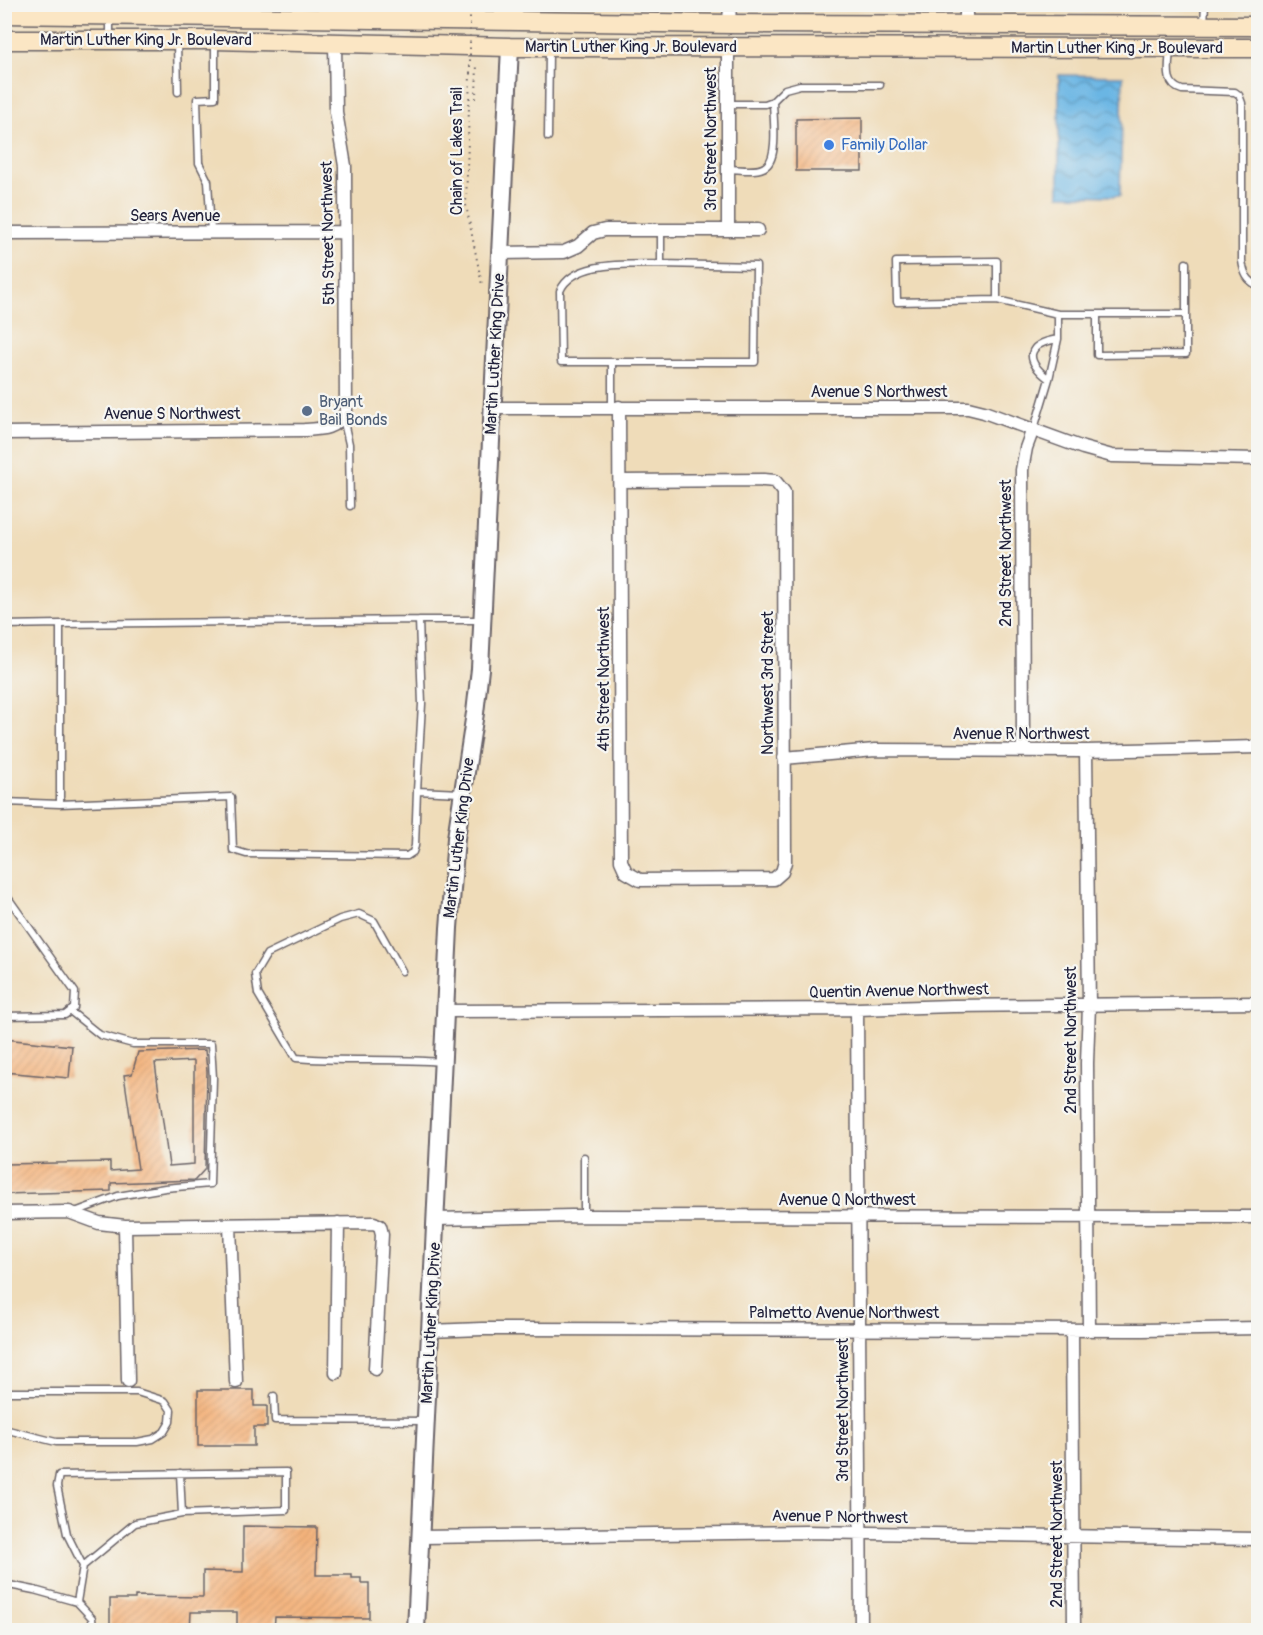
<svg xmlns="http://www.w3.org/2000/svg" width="1263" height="1635" viewBox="0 0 1263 1635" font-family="Pangolin,sans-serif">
  <defs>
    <pattern id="water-waves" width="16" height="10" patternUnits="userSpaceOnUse" patternTransform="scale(1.5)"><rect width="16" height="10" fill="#6bb6e4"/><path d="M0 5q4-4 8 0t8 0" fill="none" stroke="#5894ba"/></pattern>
    <pattern id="building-hatch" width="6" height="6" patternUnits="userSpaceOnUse" patternTransform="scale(1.5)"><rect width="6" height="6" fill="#f4b27a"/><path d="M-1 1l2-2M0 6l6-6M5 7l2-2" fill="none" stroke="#d1996a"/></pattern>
  </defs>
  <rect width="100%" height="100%" fill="#f6f6f2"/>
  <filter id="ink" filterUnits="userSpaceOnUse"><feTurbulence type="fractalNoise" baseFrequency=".0167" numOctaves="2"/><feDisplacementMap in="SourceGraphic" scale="12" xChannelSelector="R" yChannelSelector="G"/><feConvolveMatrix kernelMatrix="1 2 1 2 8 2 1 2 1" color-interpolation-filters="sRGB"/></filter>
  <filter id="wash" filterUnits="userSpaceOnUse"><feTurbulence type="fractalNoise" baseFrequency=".008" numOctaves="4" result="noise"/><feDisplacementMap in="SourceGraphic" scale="24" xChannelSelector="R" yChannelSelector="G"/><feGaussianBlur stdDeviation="1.35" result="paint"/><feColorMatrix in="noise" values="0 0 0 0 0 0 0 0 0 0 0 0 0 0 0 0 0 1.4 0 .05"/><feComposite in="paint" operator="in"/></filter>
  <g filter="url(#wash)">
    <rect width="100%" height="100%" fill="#efdcb9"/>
    <path fill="url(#water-waves)" stroke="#466c90" stroke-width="1.5" d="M1059 75 1123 76 1120 196 1059 195Z"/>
    <g id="blocks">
      <path fill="url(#building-hatch)" fill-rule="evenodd" d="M862 118V171H796V119Z
        M4 1039 72 1046 69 1078 4 1072Z
        M205 1050 207 1071 205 1169 195 1180 111 1183V1191L4 1194V1164L110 1162V1171L138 1169 124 1075 132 1074 138 1052ZM194 1061V1164L169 1166 155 1063Z
        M198 1390H254V1406H267V1427H254V1446H198Z
        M243 1526 317 1527 316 1575H352V1578H361V1583H369V1618L275 1617 274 1630H237V1612H191L190 1630H110V1599H135V1596L203 1597V1571L243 1572Z"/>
    </g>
  </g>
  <g filter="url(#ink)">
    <use href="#blocks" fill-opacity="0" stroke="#6a6367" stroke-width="1.5"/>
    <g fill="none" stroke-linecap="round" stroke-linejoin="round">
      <g stroke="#6a6367" stroke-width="9">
        <path id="service" d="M110 16V39
          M511 19 512 4
          M1204 25 1205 4
          M177 41 178 92
          M1170 50C1169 66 1164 85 1182 90L1235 92 1239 95 1242 103V261C1244 274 1247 280 1258 286
          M728 104H765L773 101 785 89 800 85H880
          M548 137 549 50
          M728 169C739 169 758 173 766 166 779 157 773 115 773 101
          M661 230V264L756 266 755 362H561L560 291C574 259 632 265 661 264
          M211 232 208 181 199 163 197 99 215 98V43
          M997 300V261L896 262 897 302 997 300 1058 314V339
          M1058 314H1186V263
          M1097 314V355L1186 354V314
          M612 407V362
          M343 418 349 444 350 506
          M1034 429 1049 379C1024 360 1026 344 1058 339L1049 379
          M4 625 60 624
          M461 793 417 791 422 704 419 620H481
          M4 802 60 804 231 797 233 850 246 854 407 856 413 852 415 846 417 791
          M60 804V624L419 620
          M4 892 75 992 74 1008 65 1015 4 1016
          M402 971 374 921 359 914 340 919 267 954 255 974 258 994 296 1058C344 1062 393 1058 442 1062
          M70 1011 100 1035 133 1044H211L213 1078 210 1184 165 1188 118 1196 75 1212
          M584 1215V1157
          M4 1392H137L165 1401 171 1410 170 1422 164 1432 153 1439 137 1442H56L4 1429
          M274 1396 275 1420 426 1421
          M180 1473 182 1514
          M4 1584 34 1590 77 1602 92 1618 93 1630
          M77 1602 83 1566 67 1534 57 1486 59 1475 286 1472V1510L182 1514 135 1523 83 1566"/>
      </g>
      <g stroke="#6a6367" stroke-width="15">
        <path id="minor" d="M392 4 393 20
          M729 24 730 4
          M966 24V4
          M728 48V230
          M4 233 345 232
          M501 253 564 252 578 246 593 233 605 230H758
          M619 407 621 861 626 872 640 880 774 879 782 872 785 862 784 492 775 481 764 480 620 481
          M491 408H968L984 412 1083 448 1112 456 1258 459
          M4 433 304 430C323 429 334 429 346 413L345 166 336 112 335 42
          M1023 749 1022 470 1026 448 1033 429
          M1086 751 1089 1005 1087 1063 1089 1330
          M784 758 875 750 1086 751 1258 747
          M857 1009 861 1630
          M445 1011 857 1009 953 1006 1258 1003
          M4 1213 69 1212 99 1223 125 1226 374 1223 380 1226 382 1234 375 1369
          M436 1219 572 1216 1258 1217
          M230 1225 236 1382
          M125 1226 128 1381
          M1072 1330 1074 1630
          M429 1331 482 1329 1142 1330 1258 1328
          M336 1373 338 1223
          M421 1537 806 1532 1258 1539"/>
      </g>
      <g stroke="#6a6367" stroke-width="20">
        <path id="tertiary" d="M416 1630 449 928 456 838 475 713 480 669 510 47"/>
      </g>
      <g stroke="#6a6367" stroke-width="21">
        <path id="secondary" d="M4 14 729 24 1258 26
          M4 40H215L510 47 1258 48"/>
      </g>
      <path stroke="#6a6367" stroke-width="2" stroke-dasharray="1.5 4.5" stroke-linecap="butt" d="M470 73 466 205 482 285
        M469 98H476L477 63"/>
      <use href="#service" stroke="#fff" stroke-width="6"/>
      <use href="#minor" stroke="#fff" stroke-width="12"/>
      <use href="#tertiary" stroke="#fff" stroke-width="16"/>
      <use href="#secondary" stroke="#fbe6c4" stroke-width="18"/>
      <path stroke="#6a6367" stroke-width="2" stroke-dasharray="1.5 4.5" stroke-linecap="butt" d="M470 73V4"/>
    </g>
  </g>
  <circle fill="#3f7fe0" stroke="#f6f6f2" stroke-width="2" cx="829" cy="145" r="6"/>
  <circle fill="#5c6f8a" stroke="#f6f6f2" stroke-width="2" cx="307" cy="411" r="6"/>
  <g text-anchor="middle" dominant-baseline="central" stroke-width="4.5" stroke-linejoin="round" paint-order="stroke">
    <g font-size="16" fill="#22223b" stroke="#f6f6f2">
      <text x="146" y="40">Martin Luther King Jr. Boulevard</text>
      <text x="631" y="47">Martin Luther King Jr. Boulevard</text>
      <text x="1117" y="48">Martin Luther King Jr. Boulevard</text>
      <text transform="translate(711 139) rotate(-90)">3rd Street Northwest</text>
      <text transform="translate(457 151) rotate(-90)">Chain of Lakes Trail</text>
      <text x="175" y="216">Sears Avenue</text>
      <text transform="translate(328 233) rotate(-91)">5th Street Northwest</text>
      <text transform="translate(495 354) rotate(-87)">Martin Luther King Drive</text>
      <text x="879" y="392">Avenue S Northwest</text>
      <text x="172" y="414">Avenue S Northwest</text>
      <text transform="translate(1006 553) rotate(-90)">2nd Street Northwest</text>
      <text transform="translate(604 679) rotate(-90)">4th Street Northwest</text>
      <text transform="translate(768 683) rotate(-90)">Northwest 3rd Street</text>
      <text x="1021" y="734">Avenue R Northwest</text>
      <text transform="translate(459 838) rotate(-83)">Martin Luther King Drive</text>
      <text transform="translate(899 991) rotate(-1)">Quentin Avenue Northwest</text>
      <text transform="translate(1071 1040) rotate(-90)">2nd Street Northwest</text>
      <text x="847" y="1200">Avenue Q Northwest</text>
      <text x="844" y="1313">Palmetto Avenue Northwest</text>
      <text transform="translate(431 1323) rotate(-87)">Martin Luther King Drive</text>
      <text transform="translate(843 1410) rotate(-90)">3rd Street Northwest</text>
      <text transform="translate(840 1517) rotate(1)">Avenue P Northwest</text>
      <text transform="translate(1057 1534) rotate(-90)">2nd Street Northwest</text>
    </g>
    <g font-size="16" fill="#366cbe" stroke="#f6f6f2" text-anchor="start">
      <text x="841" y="145">Family Dollar</text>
    </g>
    <g font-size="16" fill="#4e5e75" stroke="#f6f6f2" text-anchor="start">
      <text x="319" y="402">Bryant<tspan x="319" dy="18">Bail Bonds</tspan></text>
    </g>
  </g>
  <rect width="1263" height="1635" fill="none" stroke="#f6f6f2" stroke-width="24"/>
</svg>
